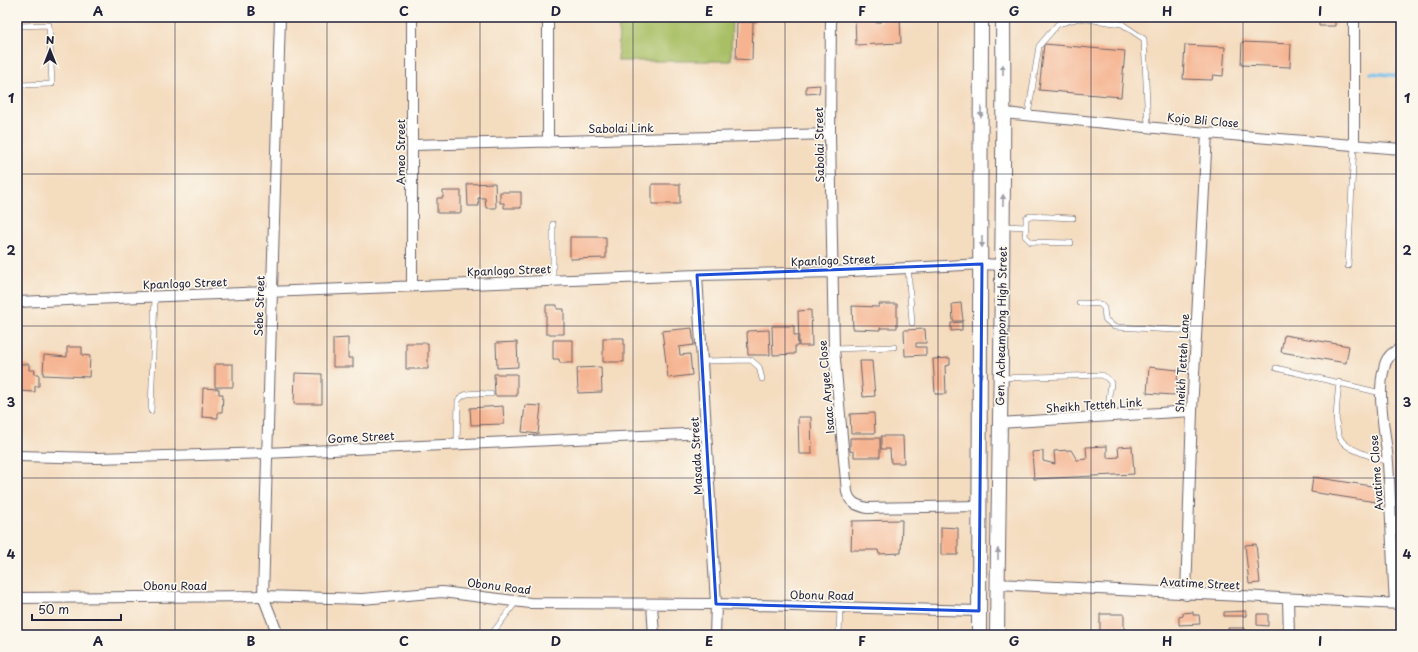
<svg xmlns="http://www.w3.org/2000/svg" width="1418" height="652" viewBox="0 0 1418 652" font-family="'Playpen Sans',sans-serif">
  <rect width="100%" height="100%" fill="#fbf7ec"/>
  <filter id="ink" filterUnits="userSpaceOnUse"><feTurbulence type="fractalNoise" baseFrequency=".025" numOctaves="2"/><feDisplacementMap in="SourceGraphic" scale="8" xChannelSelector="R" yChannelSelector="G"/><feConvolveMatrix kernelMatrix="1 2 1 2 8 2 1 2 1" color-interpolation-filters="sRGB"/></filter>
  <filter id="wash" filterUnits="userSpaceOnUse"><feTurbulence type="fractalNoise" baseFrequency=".012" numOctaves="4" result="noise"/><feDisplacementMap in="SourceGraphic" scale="16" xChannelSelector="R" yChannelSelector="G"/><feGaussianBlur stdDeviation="0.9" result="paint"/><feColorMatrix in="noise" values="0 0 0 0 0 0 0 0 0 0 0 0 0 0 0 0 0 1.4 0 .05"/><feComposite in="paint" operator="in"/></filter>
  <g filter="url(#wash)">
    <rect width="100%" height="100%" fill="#f4dcbf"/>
    <path fill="#a8bf65" stroke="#657050" d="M619 17H732L731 61H618Z"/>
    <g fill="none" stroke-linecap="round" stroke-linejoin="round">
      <path stroke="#73bfed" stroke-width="3.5" d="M1371 73 1401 76"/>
    </g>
    <g id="blocks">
      <path fill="#f5b390" d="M737 17H756V22L737 21Z
        M855 17H875V22H881V17H900L901 43 856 45Z
        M1319 17H1335V26H1319Z
        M737 22H753L752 60 736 59Z
        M1242 42 1291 44 1290 67 1241 65Z
        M1044 44 1125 51 1121 97 1039 90Z
        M1185 45 1225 47 1223 76 1213 75 1212 80 1183 79Z
        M820 85 819 93 806 94V86Z
        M495 183 496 208H486L485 198H478L479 206H468L467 184Z
        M652 184H680V204H652Z
        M443 191H461V213H437V198H443Z
        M500 192H521V208H504V203H500Z
        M570 237H606V258L570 259Z
        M961 303 963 321H953L952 304Z
        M879 304H897V328H880V330L853 329 852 306 879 307Z
        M546 305H557V309H564V334H546Z
        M811 310 812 346H799L798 311Z
        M962 322V330L951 331V323Z
        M772 326H794V335H797L798 346H795V354L773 355Z
        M692 328 694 345 679 347 680 355 690 354 692 375 668 378 662 331Z
        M925 329 926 343H916V347H926V355L905 356 904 330Z
        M769 330 770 355H748L747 331Z
        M1284 335 1349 346 1346 363 1281 352Z
        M348 338V358H353V367H333V339Z
        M603 338H624V362H603Z
        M553 340H573V363H560L559 359H553Z
        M517 342 518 367 497 368 496 343Z
        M406 343H428V369H406Z
        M67 347H82V355L90 356 89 377 43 375 44 355 67 357Z
        M950 358V365L945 366 946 394H935L933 359Z
        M860 361H872L875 396 863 397Z
        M17 364H29V370H35L34 374H39V386H35V392L17 391Z
        M215 364H233V387H215Z
        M601 367 602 392 578 393 577 368Z
        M1149 367 1178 370 1176 394 1172 395 1147 393Z
        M295 373 322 374V404H294Z
        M494 374H517V396H495Z
        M203 388 219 389V394H223L222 412H218V418L202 417Z
        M525 405 541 406 538 434 522 432Z
        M503 406 504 424 471 425 470 408Z
        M874 413 875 433H851L850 414Z
        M798 417H811L812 454H799Z
        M881 436H903L904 463H891L890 449H881Z
        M850 438H880V457H854V452L850 451Z
        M1107 446V458L1119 457 1118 447 1132 446 1134 474 1034 479 1032 452 1043 451V461L1055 464 1054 451 1071 450 1077 460 1087 459 1086 447Z
        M1313 477 1378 487 1376 502 1311 492Z
        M902 520 901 553 879 554 878 550H851L852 521Z
        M941 527 958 528V555H941Z
        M1256 544 1260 583 1249 584 1245 545Z
        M1246 611V616H1224V612Z
        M1193 612V615H1199L1200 624 1179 625V617L1183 616V613Z
        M1100 614H1124V634H1100Z
        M1257 614H1268V626L1257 625Z
        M1228 628H1245V635H1228Z"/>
    </g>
  </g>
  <g filter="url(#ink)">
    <use href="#blocks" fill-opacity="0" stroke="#6c6369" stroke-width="1"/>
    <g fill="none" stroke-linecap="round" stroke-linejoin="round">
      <g stroke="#6c6369" stroke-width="6">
        <path id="lane" d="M17 26 49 25 52 84 17 85
          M1028 115 1039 46 1058 24 1079 18 1122 24 1144 39 1148 126
          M553 224V281
          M1004 226 1026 227 1025 236 1031 242 1071 243
          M1026 227V218L1030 216 1073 218
          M1348 266 1354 145
          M908 268 912 323
          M1079 303 1100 304 1104 308 1105 319 1114 327 1196 331
          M834 349 894 347
          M703 361 751 360 759 367 762 379
          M1276 368 1381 393
          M1001 378 1102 375 1107 378 1111 383 1107 416
          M1339 382C1338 398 1332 429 1342 441 1349 451 1377 458 1388 462
          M151 411 155 296
          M457 444 458 401C463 390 481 394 491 394
          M491 635 516 602
          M839 635 840 608"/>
      </g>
      <g stroke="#6c6369" stroke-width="12">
        <path id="street" d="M548 17V142
          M831 17 830 134 834 349 847 492C850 503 856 505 867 508L980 506
          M1354 17V144
          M1004 113 1207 133 1401 149
          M413 145 830 134
          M697 275 716 604 715 635
          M412 286V17
          M17 302 697 275 833 272 982 264 1002 265
          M999 423 1192 411
          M17 456 98 458 266 453 707 433
          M997 584 1401 604
          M1186 595 1192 411 1207 133
          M17 598 263 596 362 599 442 592 530 603 716 604 979 611
          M1288 599 1289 635
          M1395 603C1392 556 1391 509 1388 463 1386 432 1376 398 1384 368 1386 358 1391 352 1401 349
          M652 605 654 635
          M278 635 263 596 280 17"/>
      </g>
      <g stroke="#6c6369" stroke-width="16">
        <path id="secondary" d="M979 635 981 17
          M997 635C999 429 1005 223 1003 17"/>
      </g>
      <use href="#lane" stroke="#fff" stroke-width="5"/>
      <use href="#street" stroke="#fff" stroke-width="10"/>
      <use href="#secondary" stroke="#fff" stroke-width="14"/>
    </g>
    <defs><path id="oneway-solid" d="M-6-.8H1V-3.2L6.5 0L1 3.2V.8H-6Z"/></defs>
    <g fill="#9c9ca7">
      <use href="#oneway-solid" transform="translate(1003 70) rotate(-90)"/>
      <use href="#oneway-solid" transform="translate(981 112) rotate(90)"/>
      <use href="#oneway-solid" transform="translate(1003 200) rotate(-89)"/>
      <use href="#oneway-solid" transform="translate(982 242) rotate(90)"/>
      <use href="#oneway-solid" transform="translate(981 372) rotate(90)"/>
      <use href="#oneway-solid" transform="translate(998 554) rotate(-90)"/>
    </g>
  </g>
  <path fill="none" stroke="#1d4ed8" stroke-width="3" stroke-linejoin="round" d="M982 264 979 611 716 604 697 275Z"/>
  <path fill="none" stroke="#22223b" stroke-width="1" stroke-opacity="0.55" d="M175 17V635M327 17V635M480 17V635M633 17V635M785 17V635M938 17V635M1091 17V635M1243 17V635M17 174H1401M17 326H1401M17 478H1401"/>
  <g text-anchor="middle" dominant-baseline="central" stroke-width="3.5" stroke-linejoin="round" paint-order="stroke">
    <g font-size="11" fill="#22223b" stroke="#fbf7ec">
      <text transform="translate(1203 120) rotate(5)">Kojo Bli Close</text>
      <text transform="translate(621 128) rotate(-1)">Sabolai Link</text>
      <text transform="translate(819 145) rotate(-91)">Sabolai Street</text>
      <text transform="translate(400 152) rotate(-90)">Ameo Street</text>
      <text transform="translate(833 260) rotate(-2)">Kpanlogo Street</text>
      <text transform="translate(509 270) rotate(-2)">Kpanlogo Street</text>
      <text transform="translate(185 283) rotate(-2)">Kpanlogo Street</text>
      <text transform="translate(259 306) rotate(-88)">Sebe Street</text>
      <text transform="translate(1001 326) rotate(-89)">Gen. Acheampong High Street</text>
      <text transform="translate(1182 363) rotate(-87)">Sheikh Tetteh Lane</text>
      <text transform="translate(826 387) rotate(-95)">Isaac Aryee Close</text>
      <text transform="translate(1094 405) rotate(-4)">Sheikh Tetteh Link</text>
      <text transform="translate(361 437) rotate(-3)">Gome Street</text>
      <text transform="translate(696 456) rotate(-93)">Masada Street</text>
      <text transform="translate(1376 473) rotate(-94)">Avatime Close</text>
      <text transform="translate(1200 583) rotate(3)">Avatime Street</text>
      <text x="175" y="585">Obonu Road</text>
      <text transform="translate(499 586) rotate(7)">Obonu Road</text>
      <text transform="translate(822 595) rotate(1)">Obonu Road</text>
    </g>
  </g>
  <rect width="1418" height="652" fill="none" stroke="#fbf7ec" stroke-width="44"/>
  <g transform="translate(50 50)" stroke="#fbf7ec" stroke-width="3" paint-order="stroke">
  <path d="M0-3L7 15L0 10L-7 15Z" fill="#22223b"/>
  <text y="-6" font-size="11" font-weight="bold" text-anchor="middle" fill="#22223b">N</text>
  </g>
  <path d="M32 614v6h89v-6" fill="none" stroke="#22223b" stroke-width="2"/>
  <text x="38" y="614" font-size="12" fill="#22223b" stroke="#fbf7ec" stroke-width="3" paint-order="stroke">50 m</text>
  <rect x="22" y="22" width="1374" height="608" fill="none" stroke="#22223b" stroke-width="1.5"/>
  <g font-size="13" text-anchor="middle" font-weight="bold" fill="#22223b">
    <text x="98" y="16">A</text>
    <text x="251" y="16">B</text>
    <text x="404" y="16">C</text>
    <text x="556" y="16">D</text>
    <text x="709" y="16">E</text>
    <text x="862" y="16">F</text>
    <text x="1014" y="16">G</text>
    <text x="1167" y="16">H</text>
    <text x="1320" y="16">I</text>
    <text x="11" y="103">1</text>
    <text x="1407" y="103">1</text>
    <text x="11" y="255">2</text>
    <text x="1407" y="255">2</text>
    <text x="11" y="407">3</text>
    <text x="1407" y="407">3</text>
    <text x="11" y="559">4</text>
    <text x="1407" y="559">4</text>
    <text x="98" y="646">A</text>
    <text x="251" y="646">B</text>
    <text x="404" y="646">C</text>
    <text x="556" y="646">D</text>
    <text x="709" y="646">E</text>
    <text x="862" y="646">F</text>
    <text x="1014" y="646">G</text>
    <text x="1167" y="646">H</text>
    <text x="1320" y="646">I</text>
  </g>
</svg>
